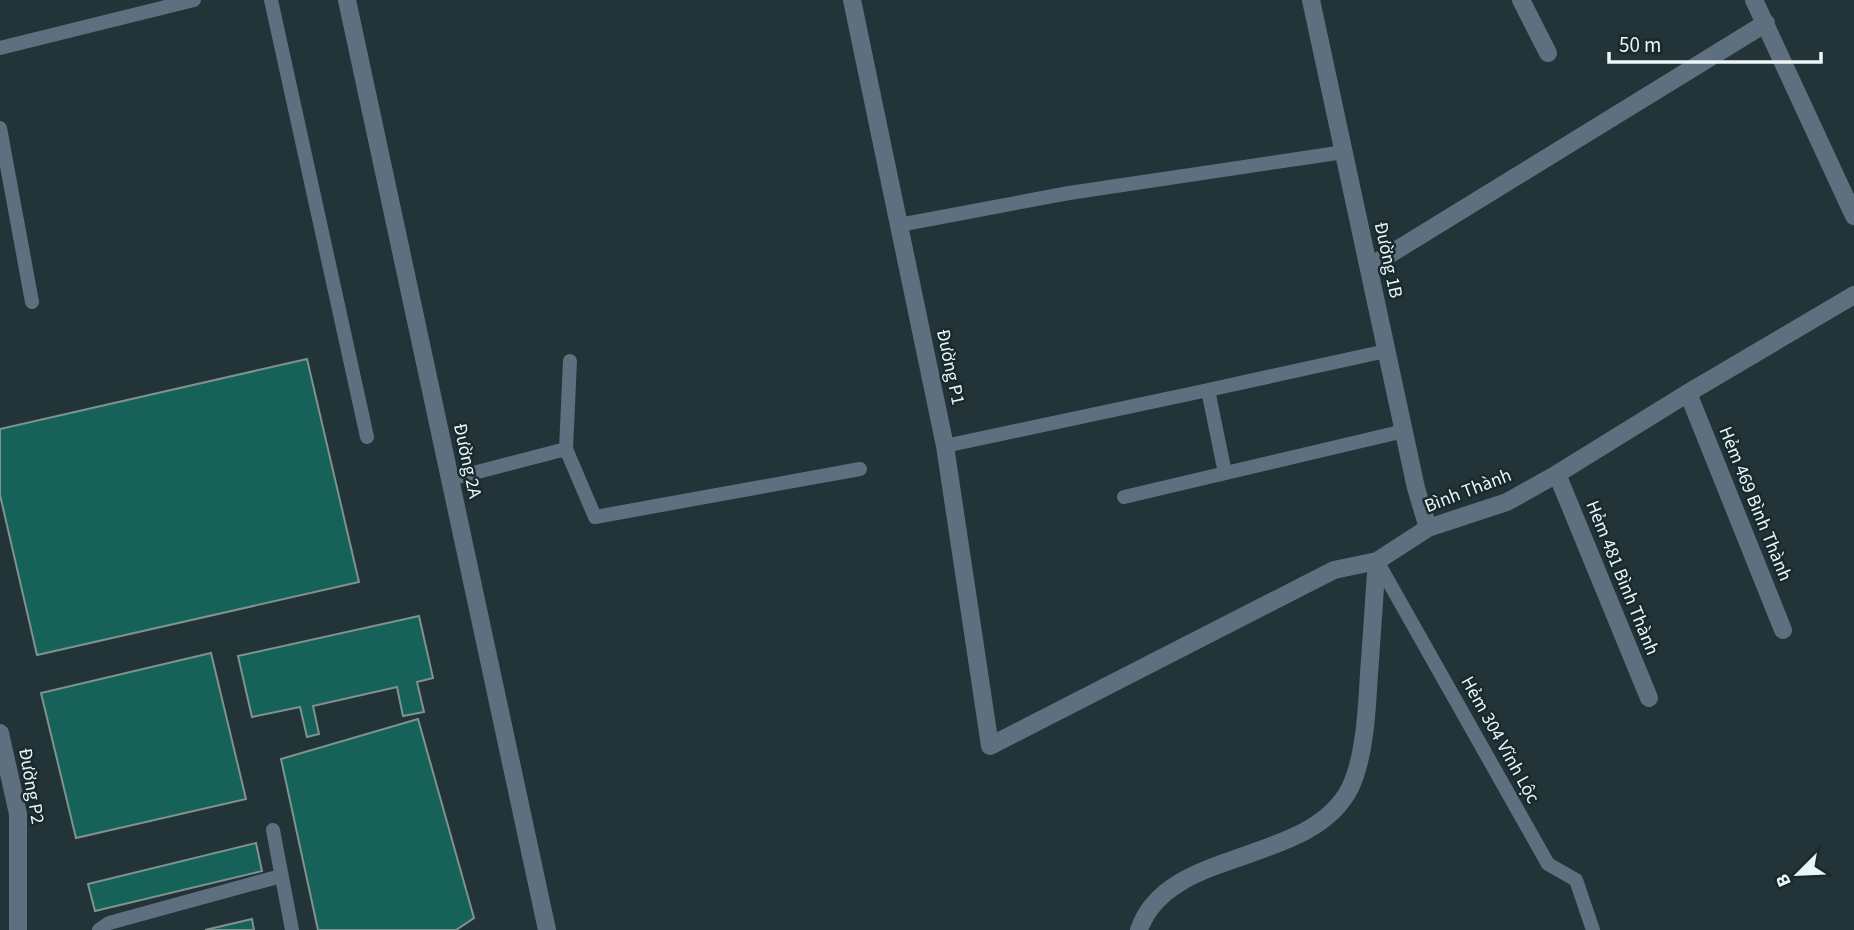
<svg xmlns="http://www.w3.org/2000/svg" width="1854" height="930" viewBox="0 0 1854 930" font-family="'Source Sans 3',sans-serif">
  <rect width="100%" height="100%" fill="#223438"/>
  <path fill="#166158" stroke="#7e938f" stroke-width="2" d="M307 359 359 582 37 655 0 495V429Z
    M419 616 433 678 417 682 424 712 403 716 397 687 313 706 319 734 307 737 300 707 252 717 238 656Z
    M211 653 246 799 76 838 41 693Z
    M418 719 474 918 456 930H318L281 759Z
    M256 843 262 871 95 911 88 884Z
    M252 919 254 930H205Z"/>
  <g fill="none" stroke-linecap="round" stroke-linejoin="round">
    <path stroke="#5e6f7f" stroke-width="14" d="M271 0 367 437
      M0 48 194 0
      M0 128 32 302
      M899 225 1069 193 1344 152
      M945 446 1208 390
      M566 449 570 361
      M1225 473 1208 390 1386 351
      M450 479 566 449 595 517 860 469
      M1124 497 1404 431
      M1377 561 1548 864 1576 880 1593 930
      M273 830 292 930
      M99 930 109 923 281 876"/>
    <path stroke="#5e6f7f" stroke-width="18" d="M347 0 547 930
      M852 0 945 446 990 746 1334 570 1377 561
      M1311 0 1416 488 1428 528
      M1521 0 1548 53
      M1754 0 1854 216
      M1369 267 1766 23
      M1688 393 1783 630
      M1557 474 1649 698
      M0 733 18 814V930
      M1139 930C1167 846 1310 867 1350 788 1365 757 1367 708 1369 673 1372 636 1374 598 1377 561L1428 528 1507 502 1557 474 1688 393 1854 295"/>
  </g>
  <g text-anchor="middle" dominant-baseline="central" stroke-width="5" stroke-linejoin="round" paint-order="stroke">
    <g font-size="19" fill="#ebf6f9" stroke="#182a2e">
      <text transform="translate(1388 260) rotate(78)">Đường 1B</text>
      <text transform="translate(950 367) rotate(78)">Đường P1</text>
      <text transform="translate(467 461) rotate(78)">Đường 2A</text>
      <text transform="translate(1468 491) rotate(-21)">Bình Thành</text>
      <text transform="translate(1755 504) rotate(68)">Hẻm 469 Bình Thành</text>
      <text transform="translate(1622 578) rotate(68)">Hẻm 481 Bình Thành</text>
      <text transform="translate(1500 740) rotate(61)">Hẻm 304 Vĩnh Lộc</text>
      <text transform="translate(31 786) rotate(80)">Đường P2</text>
    </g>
  </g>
  <g transform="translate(1798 874) rotate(246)" stroke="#182a2e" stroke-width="5" paint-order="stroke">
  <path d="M0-5L12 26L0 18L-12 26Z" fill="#ebf6f9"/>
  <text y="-10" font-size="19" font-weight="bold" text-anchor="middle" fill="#ebf6f9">B</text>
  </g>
  <path d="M1609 52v10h212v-10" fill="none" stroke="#ebf6f9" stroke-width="3.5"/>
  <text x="1619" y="52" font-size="21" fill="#ebf6f9" stroke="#182a2e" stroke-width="5" paint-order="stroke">50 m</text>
</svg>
